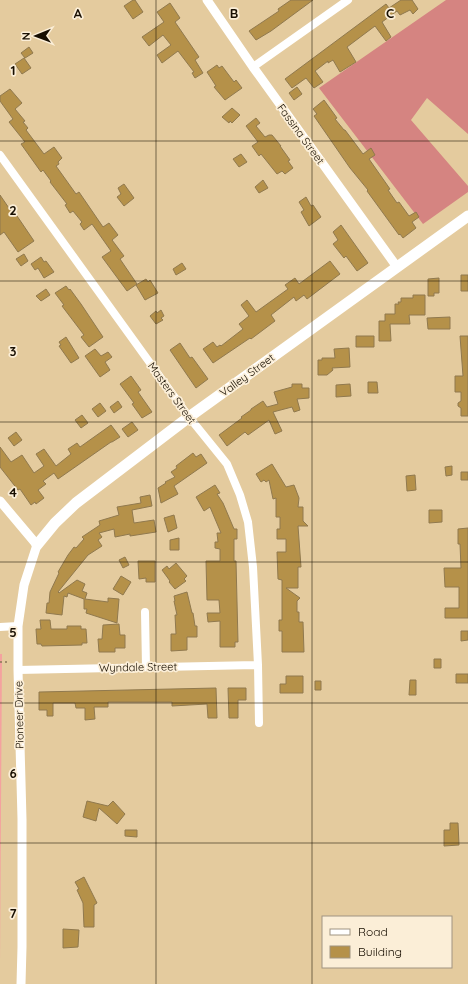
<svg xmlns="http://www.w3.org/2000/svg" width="468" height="984" viewBox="0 0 468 984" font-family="Quicksand,sans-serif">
  <rect width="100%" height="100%" fill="#e4cb9e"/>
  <path fill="#f4a29f" d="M0 654H2L0 964Z"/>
  <path fill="#d58481" d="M446 0H468V134L427 98 411 120 468 186V192L423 224 319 88Z"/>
  <path fill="#b59149" stroke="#90794e" d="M133 0H135L143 12 133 19 124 6Z
    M291 0H313L271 31 256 40 249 31 279 11 278 9Z
    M401 0H412L418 9 413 14 410 10 400 15 397 11 382 22 391 37 386 41 375 26 347 47 356 62 340 72 333 60 328 63V61L315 71 323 82 314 88 306 78 292 88 285 79 386 4 389 8Z
    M170 3 180 18 175 22 199 57 195 60 203 73 195 78 192 73 194 72 178 51 162 63 157 55 171 45 163 35 149 46 142 37 164 22 157 12Z
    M29 47 33 53 25 58 21 53Z
    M24 58 31 68 22 74 15 64Z
    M217 65 219 68 222 66 234 82 236 80 242 88 225 100 214 87 216 86 207 72Z
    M297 87 302 94 294 100 289 93Z
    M10 89 22 103 15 109 25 121 23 122 28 128 26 130 44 154 54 147 62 158 58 162 59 164 56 166 76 194 79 192 103 227 109 223 118 235 112 240 124 256 120 259 137 284 127 291 102 257 111 251 92 224 84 230 80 224 82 222 73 211 70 213 65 205 67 204 50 182 51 181 43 170 41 172 21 144 25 142 9 122 13 119 0 101V96Z
    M324 100 337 118 335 119 344 130H345L363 154 371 148 375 155 369 159 390 189 388 190 397 203 399 202 409 216 416 212 419 217 412 222 416 228 403 238 400 234 399 235 367 191 368 190 350 168 314 116 317 114 313 109Z
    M232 108 240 115 232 123 230 121 229 123 222 117Z
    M256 118 260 123 256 126 265 137 269 135H272L281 146H280L290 160 288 161 293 168 285 174 282 171 277 174 261 154 259 156 252 146 258 142 246 126Z
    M241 154 247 162 239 167 233 159Z
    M263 180 268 188 259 193 255 187Z
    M124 184 134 198 124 206 117 197 121 194 118 188Z
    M0 195 13 214 15 213 34 241 18 252 4 232 0 235Z
    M306 197 311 206 313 205 321 217 309 226 301 212 304 210 299 202Z
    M341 225 368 263 357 271 346 256 344 258 333 244 338 240 333 232Z
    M24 254 28 261 21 266 16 259Z
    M41 257 44 262 46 261 54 272 44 278 38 268 35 270 31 264Z
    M330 261 340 274 307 299 304 295 296 301 294 297 271 315 275 321 251 339 250 338 213 363 203 349 213 342 217 347 220 345 221 346 243 329 239 324 249 316 241 305 247 300 256 312 288 289 285 285 295 278 299 284Z
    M182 263 186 269 176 275 173 269Z
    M461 275H468V291H461Z
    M439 278V293H434V296H428V279Z
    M146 279 148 282 150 280 158 293 145 300 136 285Z
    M66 286 69 290 70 289 81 304 103 337 89 347 81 337 84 335 62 306 64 305 55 293Z
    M46 289 50 295 41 301 36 296Z
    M413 295H425V315H409L410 324H390L391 341H379V321H385V314H395V304H399L398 302H401V298H413Z
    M161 310 164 316 161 318 163 320 156 324 150 316 156 311 157 313Z
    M450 317V329H428L427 318Z
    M356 336H374V347H356Z
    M460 336H468V416H461V408L458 406V403L461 401V392H455V376H463Z
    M66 337 79 358 71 363 59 346 61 345 59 342Z
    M180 343 190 358 192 357 208 379 196 388 170 350Z
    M349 348 350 367 332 368 333 370 327 375H318V360H322V358H335L334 349Z
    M95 349 101 356 108 352 112 357 105 362 110 370 100 377 85 356Z
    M131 376 141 390 138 392 152 412 142 418 132 404 134 403 120 384Z
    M368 382H377L378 393H368Z
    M292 384H302V388H309V398L297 399 300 410 294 412 292 407 273 412 282 431 275 434 269 420 248 435 245 432 227 446 219 435 242 418 241 417 251 410V409L263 401 267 407 278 404 274 392 292 387Z
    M350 384 351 396 336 397V385Z
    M118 401 122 407 114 413 110 407Z
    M100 403 106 411 98 417 92 409Z
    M82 415 88 423 81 428 75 420Z
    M132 422 138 430 128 437 122 429Z
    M111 425 120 437 112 442H111L58 479 54 473 43 481 46 484 38 490 44 498 36 504 35 502 31 505 20 489 18 490 0 467V447L11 462 22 455 34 473 44 466 36 454 44 449 56 466 71 454 68 449 77 443 80 447Z
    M16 432 22 440 14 446 8 438Z
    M193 453 196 457 201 454 207 463 174 486 178 494 161 503 158 488 166 483 165 482 175 477 171 472 177 468 176 466Z
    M272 464 286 487 294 485 299 498 298 507H303V521L308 526H298L301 567H298V588H286L300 598 297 601V612H299V622H303L304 652H282V631H279V620H282V580L278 579 277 552H286V539H277V529H280V517H276V498L273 499 269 480 266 482 264 480 261 482 256 474Z
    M452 466V475L446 476 445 467Z
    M461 472H468V480H461Z
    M415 475 416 490 407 491 406 476Z
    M215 485 220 493 217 494 223 503 234 529H237V539H234V561H236L238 642H235V647H220V621L208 622 207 613H220L219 600H207L206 561H220V549L215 548V542H218L217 533H221L210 507 204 511 196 497Z
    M150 495 152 506 132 510 134 523 154 520 156 532 130 536V534L115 537 114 529 99 533 102 537 98 540 102 546 88 555 58 592 59 593 77 580 85 584 82 591 87 593 85 599 108 602V598L119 599 117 623 86 613 87 609H84V599L68 593 67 597 64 596 62 615 46 613 47 603H49L50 592 59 573 58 572 68 555 74 547 76 548 84 539 82 537 100 525 99 521 119 515 117 507 141 503 140 497Z
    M429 510H442V522L429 523Z
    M174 515 177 528 168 532 164 518Z
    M468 528V618H445V608H459V587H445L444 568H461L460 544H458V529Z
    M179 538V550H170V540Z
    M125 557 129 565 123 568 119 560Z
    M138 561H155V582H146V578L139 579Z
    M176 563 187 576 184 579 186 581 175 589 169 582 170 581 162 570 167 566 169 569Z
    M121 576 131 582 123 595 113 589Z
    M187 592 192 613H193L195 626H197V637H187V650L171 651V634H176L175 615H177L174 601H175L174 596Z
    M40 620H50L51 629H67V626H81V629H86L87 643H82V645L42 646 41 644H37L36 629H41Z
    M119 624 120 635H125V648H115V652H99L98 639H102L103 625Z
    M461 631H468V640L461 641Z
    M434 659H441V668H434Z
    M456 674H468V683H456Z
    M286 676H303V693H280V684H286Z
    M410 680H416V695H409Z
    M315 681H321V690H315Z
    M216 688 217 718H208L207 704 172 706V702H108V707H94L95 719 85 720V708H76L75 703H53V716H47V710H39V692Z
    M228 688H246V700H238V718H229Z
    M87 801 108 806 113 801 125 814 117 824 99 808 96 821 83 817Z
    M450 823H458L459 845 444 846V830H450Z
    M125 830H137V837L125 836Z
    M84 877 97 903 94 905V927H84L83 903 77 890 79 889 75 882Z
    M63 929 79 930 78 947 63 948Z"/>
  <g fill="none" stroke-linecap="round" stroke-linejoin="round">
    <path stroke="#897758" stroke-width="1.5" stroke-dasharray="2 3" stroke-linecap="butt" d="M0 662H10"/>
    <path stroke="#fff" stroke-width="8" d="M253 67 348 0
      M0 155 189 417 227 464 240 495 248 522 253 567 258 665 259 723
      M145 612 146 667
      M0 627 18 626
      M18 670 258 665"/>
    <path stroke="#fff" stroke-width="9" d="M207 0 253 67 397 267
      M0 501 37 545 24 585 18 626V670L22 819V947L21 984"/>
    <path stroke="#fff" stroke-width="11" d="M37 545 55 523 76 503 189 417 468 216"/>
  </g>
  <path fill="none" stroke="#170e01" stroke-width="1" stroke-opacity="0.55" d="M156 0V984M312 0V984M0 141H468M0 281H468M0 422H468M0 562H468M0 703H468M0 843H468"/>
  <g text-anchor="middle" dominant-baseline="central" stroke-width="3.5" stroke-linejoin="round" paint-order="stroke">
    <g font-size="11" fill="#170e01" stroke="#fbeed7">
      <text transform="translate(301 134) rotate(54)">Fassina Street</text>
      <text transform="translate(247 375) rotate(-36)">Valley Street</text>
      <text transform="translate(172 393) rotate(54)">Masters Street</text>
      <text transform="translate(138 667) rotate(-1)">Wyndale Street</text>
      <text transform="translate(19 715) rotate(-91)">Pioneer Drive</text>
    </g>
  </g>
  <g font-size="13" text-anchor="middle" font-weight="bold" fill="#170e01" stroke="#fbeed7" stroke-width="3.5" stroke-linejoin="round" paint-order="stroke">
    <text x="78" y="18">A</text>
    <text x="234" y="18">B</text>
    <text x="390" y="18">C</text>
    <text x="13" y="75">1</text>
    <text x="13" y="215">2</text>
    <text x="13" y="356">3</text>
    <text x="13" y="497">4</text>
    <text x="13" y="637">5</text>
    <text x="13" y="778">6</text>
    <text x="13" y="918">7</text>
  </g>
  <rect x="322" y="916" width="130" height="52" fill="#fbeed7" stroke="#a09481"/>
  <rect x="330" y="929" width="20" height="6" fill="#ffffff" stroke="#a09481"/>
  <text x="358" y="936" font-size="12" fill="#170e01">Road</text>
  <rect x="330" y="946" width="20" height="12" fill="#b59149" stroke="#a09481"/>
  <text x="358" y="956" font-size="12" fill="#170e01">Building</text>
  <g transform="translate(36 36) rotate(269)" stroke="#fbeed7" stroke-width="3" paint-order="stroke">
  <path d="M0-3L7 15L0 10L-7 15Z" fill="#170e01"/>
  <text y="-6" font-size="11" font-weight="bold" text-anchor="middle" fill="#170e01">N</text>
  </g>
</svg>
